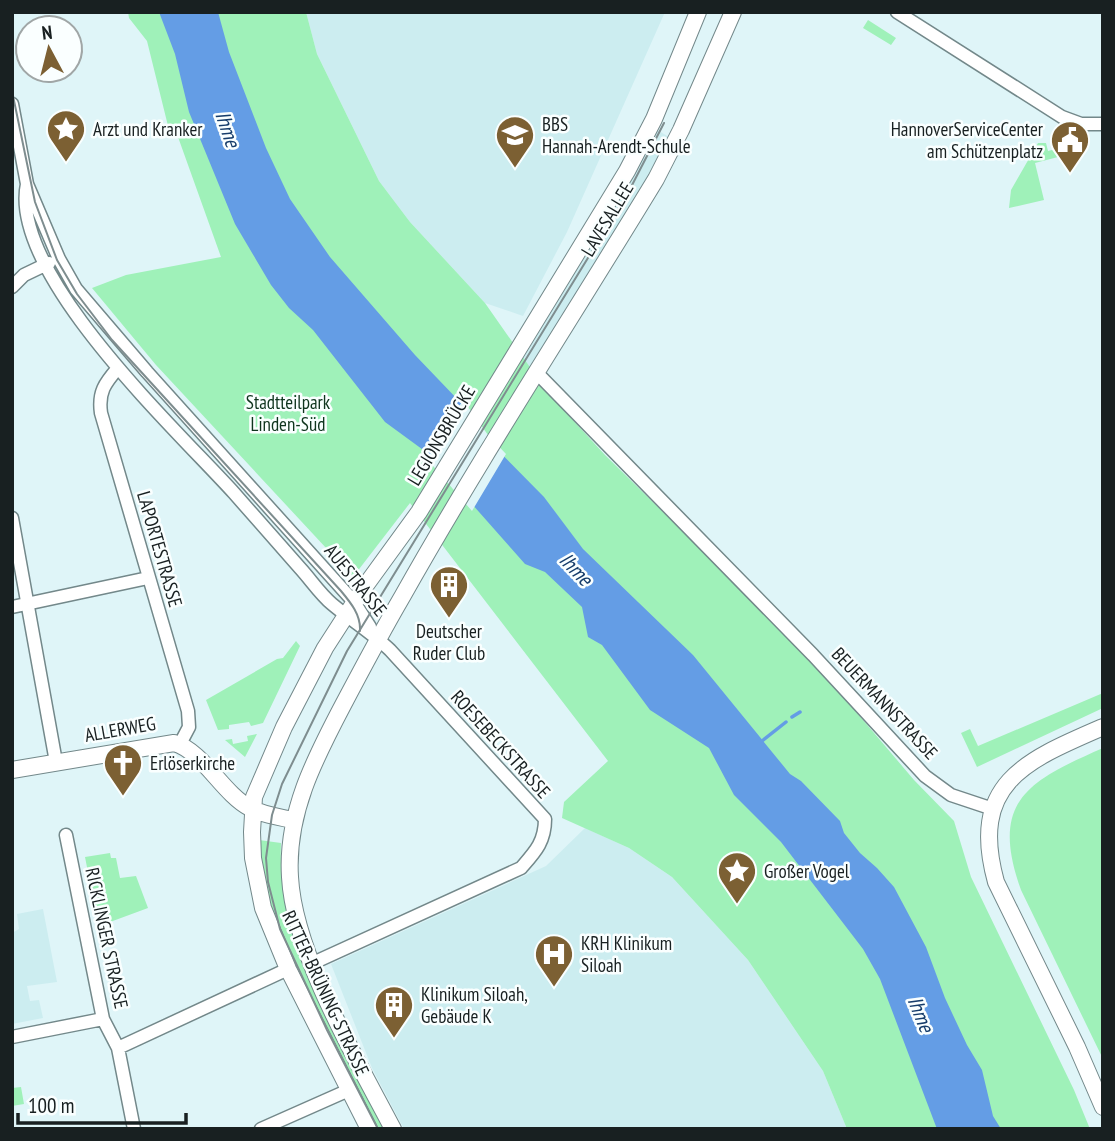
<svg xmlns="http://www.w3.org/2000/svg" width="1115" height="1141" viewBox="0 0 1115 1141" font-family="'PT Sans Narrow',sans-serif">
  <rect width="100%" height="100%" fill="#dff5f8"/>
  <path fill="#ccedf0" d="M306 12H665L567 232 523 316 485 303 410 222 379 181 317 54Z
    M654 128 669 137 652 171 489 435 512 376 601 231 641 161Z
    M585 828 629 848 672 877 748 960 823 1071 847 1129H404L372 1068 331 964 546 866Z
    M43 909 57 982 27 986 30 1001 39 1000 43 1018 12 1024V933L19 929 17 914Z"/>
  <path fill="#9ff1b9" d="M128 12H306L317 54 379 181 410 222 485 303 548 393 605 455 807 654 914 780 954 821 971 877 1074 1090 1090 1129H847L823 1071 748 960 672 877 629 848 562 818 564 802 608 761 410 503 353 577 156 365 92 288 126 275 221 257 178 137 171 138 147 41 129 18Z
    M868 20 896 38 891 45 863 28Z
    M1038 143H1046L1048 151 1056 149 1058 157 1035 163 1044 200 1009 208 1011 190Z
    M296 641 300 646 263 723 251 726 249 722 229 725V729L218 730 206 700 277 659 283 658Z
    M1103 693V708L977 767 961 733 970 729 978 746Z
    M257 734 245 757 225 740 232 739 233 744 248 741 247 736Z
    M1103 748V1059L1021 890C989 801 1028 781 1103 748Z
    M259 840 281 843C278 911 304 958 333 1017 352 1054 370 1091 389 1129H375L325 1032 271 913 262 878Z
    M110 853 111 858H116L120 878 136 876 148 908 102 925 94 903 85 857Z
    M21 1087 24 1104 12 1106V1088Z"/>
  <path fill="#649de5" d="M159 12H218L229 52 266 148 290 199 330 257 415 355 461 403 485 437 544 497 583 549 693 655 790 774 801 781 840 821 844 833 860 853 877 868 894 887 926 947 945 998 967 1045 982 1070 993 1116 1001 1129H937L880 979 863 949 781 842 734 795 709 748 650 710 602 645 588 637 582 607 545 572 525 564 426 452 385 422 313 330 289 308 271 285 235 224 189 112 175 54Z"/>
  <path fill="#dff5f8" d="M463 400 488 435 506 454 472 511 427 459Z"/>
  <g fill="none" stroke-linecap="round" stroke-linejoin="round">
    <path stroke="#649de5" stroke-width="3.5" d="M792 717 800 712
      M762 741 786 722"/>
    <g stroke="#73888a" stroke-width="15">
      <path id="street" d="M897 12 1062 117 1081 124H1103
        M12 104 27 184 59 259 76 289 147 372 354 602 370 627
        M27 184C8 273 176 429 234 493 256 518 278 543 300 568 311 580 320 594 332 604 351 620 372 633 390 650L545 819C545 842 535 852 521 868L313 963
        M12 287 24 275 49 263
        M118 368C105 383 98 392 101 413L188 711 189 727 180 744
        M536 372 813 655 925 776 951 795 993 809
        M12 518 56 762
        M12 607 148 578
        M66 835 103 1019 118 1048 134 1129
        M12 1037 103 1019
        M118 1048 288 969
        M261 1129 349 1090"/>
    </g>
    <g stroke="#73888a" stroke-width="18">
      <path id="secondary" d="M1103 727C1024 761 969 784 996 882L1077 1047 1103 1107
        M12 770 174 743C203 751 222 793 250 808 263 815 279 817 293 820
        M369 1129 288 969 263 908 253 858 252 832 254 797 284 727 325 648 363 589 419 512 627 171 654 119 698 12
        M393 1129C357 1060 294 954 290 877 286 814 314 760 343 705 362 669 381 633 402 597 482 455 571 319 656 179L681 130 733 12"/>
    </g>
    <use href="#street" stroke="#fff" stroke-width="12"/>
    <use href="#secondary" stroke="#fff" stroke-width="16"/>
    <path stroke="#7e8d8f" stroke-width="2" d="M12 91 35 202 57 260 77 294 112 340 341 591C351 603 361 615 360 631
      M378 1129 327 1030 280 929 268 882 266 858 272 815 282 784 347 651 629 191 664 123"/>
  </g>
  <defs>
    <g id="sight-pin" transform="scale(2.0125)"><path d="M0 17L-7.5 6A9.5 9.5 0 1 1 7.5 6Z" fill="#7c6033" stroke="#faffff"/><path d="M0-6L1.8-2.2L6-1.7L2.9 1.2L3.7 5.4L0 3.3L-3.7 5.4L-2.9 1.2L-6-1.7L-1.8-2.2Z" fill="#fff"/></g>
    <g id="university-pin" transform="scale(2.0125)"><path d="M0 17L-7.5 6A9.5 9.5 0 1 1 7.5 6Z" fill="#7c6033" stroke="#faffff"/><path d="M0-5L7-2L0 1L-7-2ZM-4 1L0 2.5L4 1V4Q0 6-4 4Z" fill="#fff"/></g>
    <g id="civic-pin" transform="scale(2.0125)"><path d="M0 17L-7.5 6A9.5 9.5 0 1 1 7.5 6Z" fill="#7c6033" stroke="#faffff"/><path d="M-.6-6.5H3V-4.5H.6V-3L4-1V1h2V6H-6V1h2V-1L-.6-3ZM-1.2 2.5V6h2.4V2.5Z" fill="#fff"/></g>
    <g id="building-pin" transform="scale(2.0125)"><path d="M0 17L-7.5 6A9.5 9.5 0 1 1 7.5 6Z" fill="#7c6033" stroke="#faffff"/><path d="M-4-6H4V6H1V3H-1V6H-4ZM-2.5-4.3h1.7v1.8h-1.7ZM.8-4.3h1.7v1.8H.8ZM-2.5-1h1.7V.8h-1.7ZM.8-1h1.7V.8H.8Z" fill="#fff"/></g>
    <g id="church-pin" transform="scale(2.0125)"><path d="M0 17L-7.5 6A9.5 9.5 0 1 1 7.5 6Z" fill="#7c6033" stroke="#faffff"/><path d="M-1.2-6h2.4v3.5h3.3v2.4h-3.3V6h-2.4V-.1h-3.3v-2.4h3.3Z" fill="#fff"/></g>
    <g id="hospital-pin" transform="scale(2.0125)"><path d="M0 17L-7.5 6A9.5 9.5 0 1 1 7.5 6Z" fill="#7c6033" stroke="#faffff"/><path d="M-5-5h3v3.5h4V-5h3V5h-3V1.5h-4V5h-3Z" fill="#fff"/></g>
  </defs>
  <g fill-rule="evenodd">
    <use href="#sight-pin" x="66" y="129"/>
    <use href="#university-pin" x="515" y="135"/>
    <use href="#civic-pin" x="1070" y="140"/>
    <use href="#building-pin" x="449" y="585"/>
    <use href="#church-pin" x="123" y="763"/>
    <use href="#sight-pin" x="737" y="871"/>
    <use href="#hospital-pin" x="554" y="954"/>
    <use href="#building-pin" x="394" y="1005"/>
  </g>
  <g text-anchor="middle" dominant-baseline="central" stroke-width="5" stroke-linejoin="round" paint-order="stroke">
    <g font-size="19" fill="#182021" stroke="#faffff" text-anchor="start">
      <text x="542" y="124">BBS<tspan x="542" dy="22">Hannah-Arendt-Schule</tspan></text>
      <text x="93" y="129">Arzt und Kranker</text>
      <text x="1043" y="129" text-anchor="end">HannoverServiceCenter<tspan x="1043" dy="22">am Schützenplatz</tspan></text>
      <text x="449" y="631" text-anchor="middle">Deutscher<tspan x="449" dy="22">Ruder Club</tspan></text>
      <text x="150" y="763">Erlöserkirche</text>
      <text x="764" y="871">Großer Vogel</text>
      <text x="581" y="943">KRH Klinikum<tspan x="581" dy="22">Siloah</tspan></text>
      <text x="421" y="994">Klinikum Siloah,<tspan x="421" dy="22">Gebäude K</tspan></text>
    </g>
    <g font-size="19" fill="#182021" stroke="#faffff">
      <text transform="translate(607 219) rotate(-59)">LAVESALLEE</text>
      <text transform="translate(441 435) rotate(-59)">LEGIONSBRÜCKE</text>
      <text transform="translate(160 549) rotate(74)">LAPORTESTRASSE</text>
      <text transform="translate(356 580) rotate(51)">AUESTRASSE</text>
      <text transform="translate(885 703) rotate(47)">BEUERMANNSTRASSE</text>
      <text transform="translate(120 729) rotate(-10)">ALLERWEG</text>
      <text transform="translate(501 744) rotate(48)">ROESEBECKSTRASSE</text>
      <text transform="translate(107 938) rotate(78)">RICKLINGER STRASSE</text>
      <text transform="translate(326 993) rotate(65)">RITTER-BRÜNING-STRASSE</text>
    </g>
    <g font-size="19" fill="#0f351e" stroke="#faffff">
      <text x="288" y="402">Stadtteilpark<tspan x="288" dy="22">Linden-Süd</tspan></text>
    </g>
    <g font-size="21" font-style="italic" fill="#163d6b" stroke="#faffff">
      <text transform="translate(228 129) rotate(71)">Ihme</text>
      <text transform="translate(576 569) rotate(46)">Ihme</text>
      <text transform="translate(921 1014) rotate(68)">Ihme</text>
    </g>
  </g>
  <rect width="1115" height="1141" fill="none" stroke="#182021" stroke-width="28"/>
  <g transform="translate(49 49) rotate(353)"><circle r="33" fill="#faffff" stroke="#a0a6a6" stroke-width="2"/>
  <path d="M0-5L12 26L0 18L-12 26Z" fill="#7c6033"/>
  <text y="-10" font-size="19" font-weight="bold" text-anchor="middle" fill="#182021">N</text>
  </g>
  <path d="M18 1113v10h168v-10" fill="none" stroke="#182021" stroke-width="3.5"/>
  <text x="28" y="1113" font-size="21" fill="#182021" stroke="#faffff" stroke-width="5" paint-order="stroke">100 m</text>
</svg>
